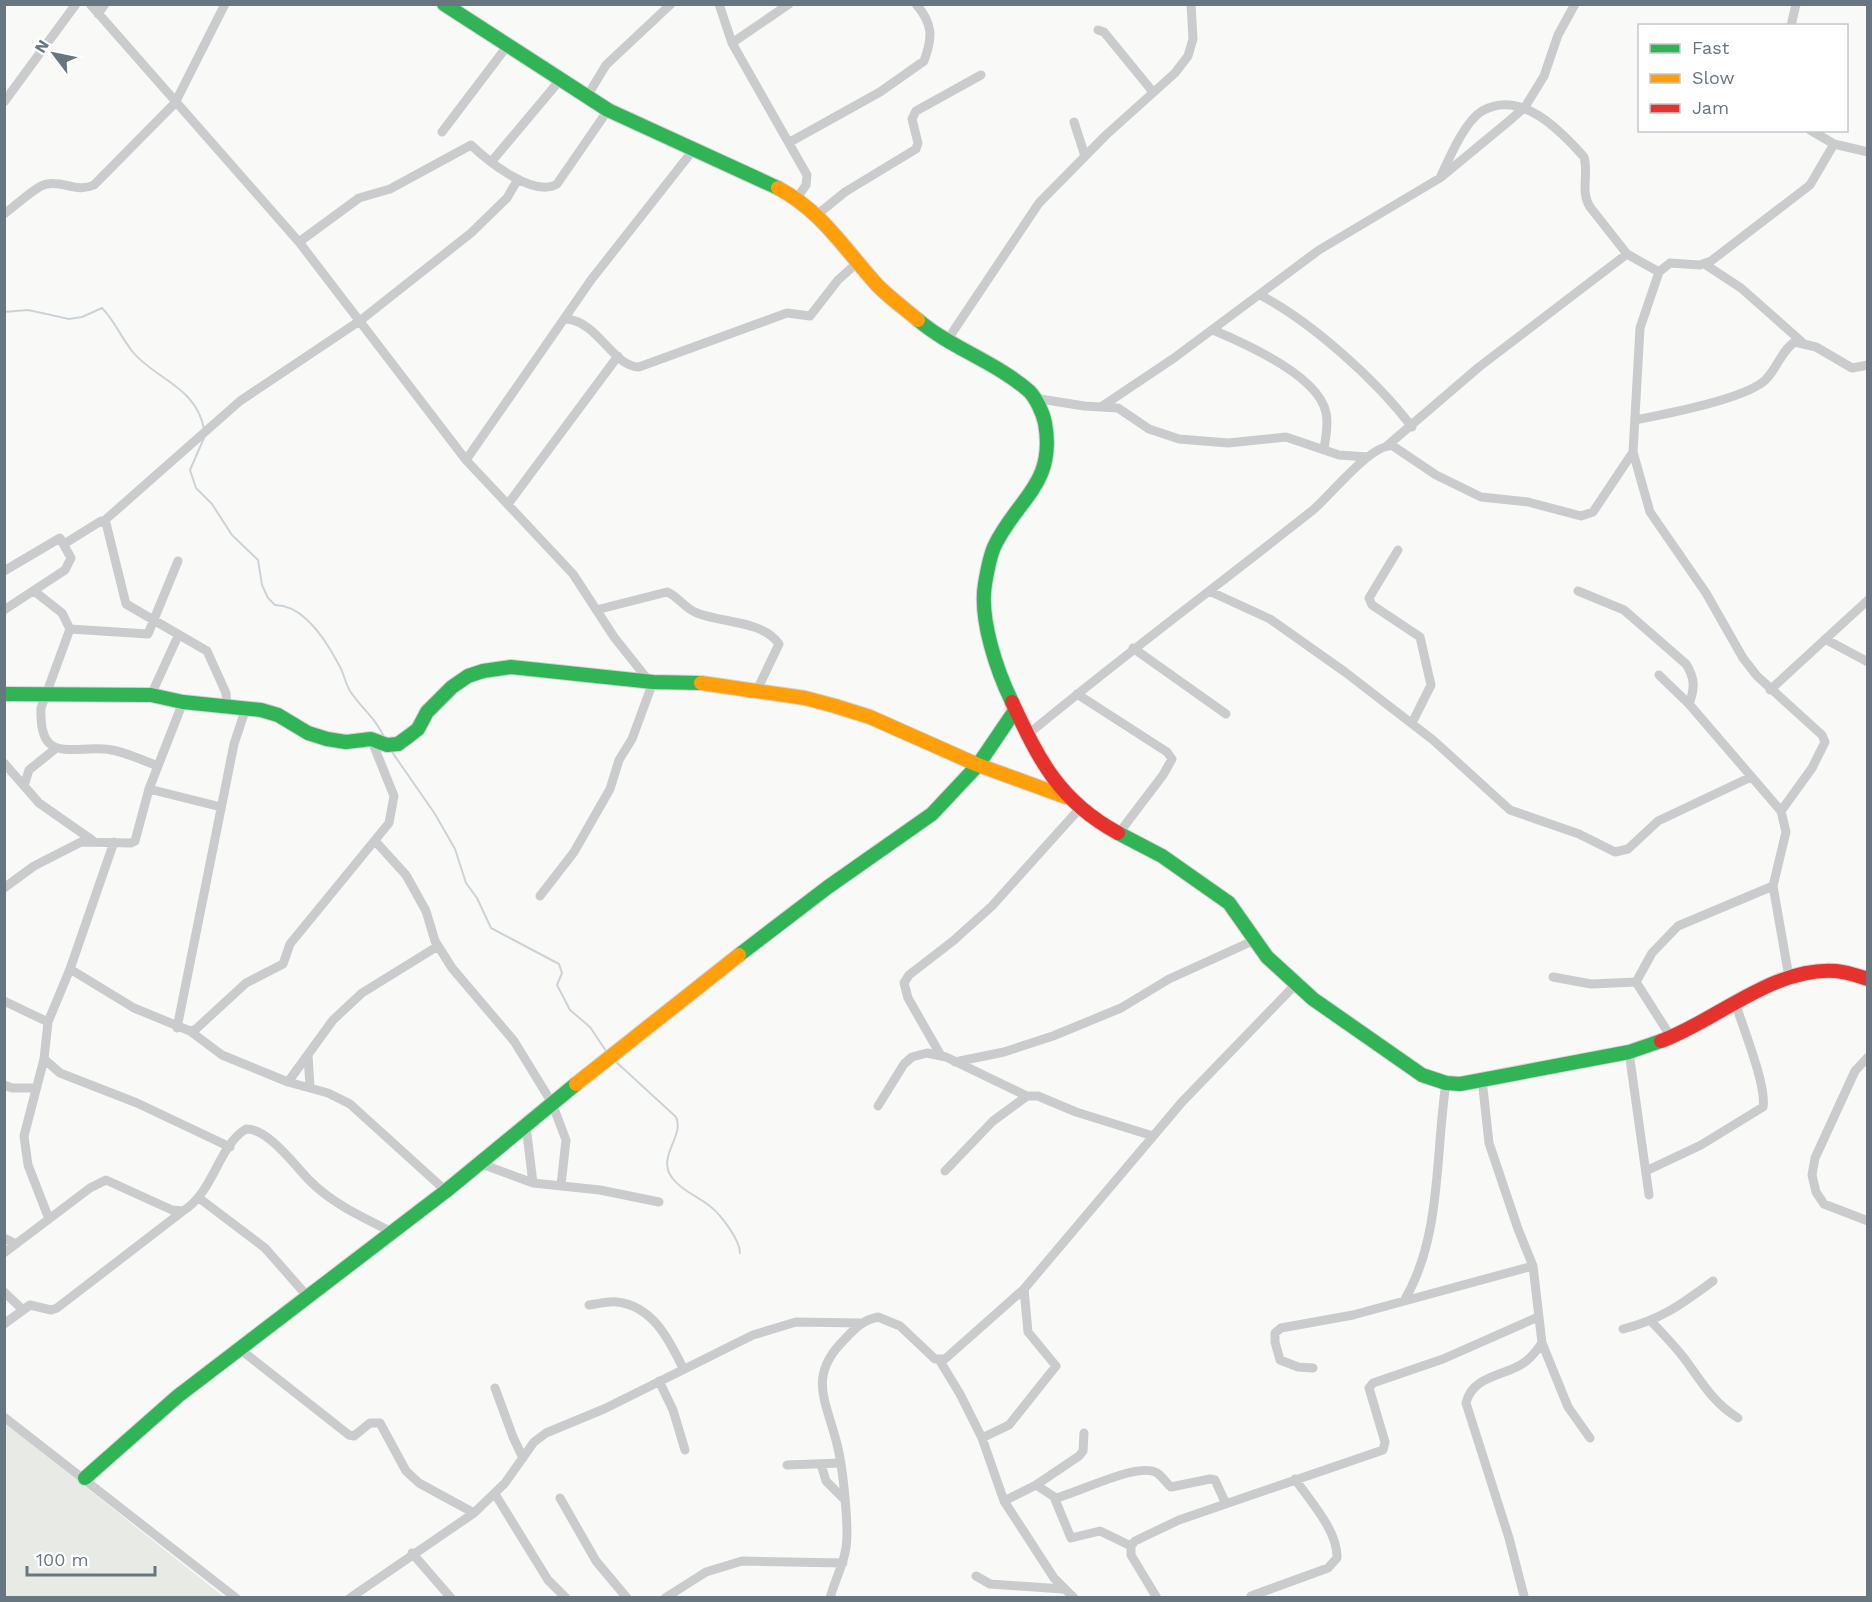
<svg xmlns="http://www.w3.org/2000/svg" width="1872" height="1602" viewBox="0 0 1872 1602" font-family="'Work Sans',sans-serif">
  <rect width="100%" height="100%" fill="#f9f9f8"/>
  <path fill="#e8eae6" d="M5 1423 224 1597H5Z"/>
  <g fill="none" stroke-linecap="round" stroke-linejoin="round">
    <path stroke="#ccd3d6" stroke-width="2" d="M4 312 28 310 69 319 82 317 102 308C114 320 121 337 132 351 154 379 196 386 204 429
      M204 438 190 470 196 488 212 504 232 535 258 560 262 585 268 598 275 605C304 605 327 642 339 665 344 673 345 683 350 691 361 708 376 718 385 739
      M390 749 435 814 455 849 466 883 477 898 491 928 559 964 562 973 557 985 570 1010 590 1027 606 1051
      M613 1059 676 1117C685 1137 655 1157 673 1179 682 1191 699 1197 711 1207 721 1215 740 1240 740 1253"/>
    <g stroke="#d4d5d5" stroke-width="16">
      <path id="fast" d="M444 4 608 110 778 188
        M918 320C951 348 996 362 1029 391 1036 398 1043 413 1045 423 1056 484 1018 498 995 545 990 555 987 572 985 584 979 619 997 671 1012 702
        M4 694 151 695 183 702 261 710 278 715 308 733 327 739 346 742 371 739 387 745 398 744 409 736 418 729 427 712 452 687 468 676 483 671 511 667 653 682 701 683
        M1118 833 1162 856 1229 903 1267 957 1313 999 1422 1075 1446 1083 1460 1084 1629 1052 1661 1041
        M739 955 828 887 932 814 978 765 1014 712
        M85 1478 178 1396 446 1191 576 1084"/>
    </g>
    <g stroke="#d4d5d5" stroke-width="16">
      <path id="slow" d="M778 188C823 212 845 250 878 286 890 298 905 309 918 320
        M701 683 805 698 835 706 870 717 978 765 1066 797
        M576 1084 739 955"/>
    </g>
    <g stroke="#d4d5d5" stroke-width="16">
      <path id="jam" d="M1012 702C1039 760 1059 801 1118 833
        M1661 1041C1716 1021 1774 966 1836 971 1847 972 1858 976 1868 979"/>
    </g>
    <path stroke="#cacbcc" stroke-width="9" d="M90 4 299 242 466 460 573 574 614 637 649 681
      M719 4 732 43 807 175 806 185 797 198
      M98 14 105 4
      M1791 26 1796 4
      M1098 30 1104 32 1153 92
      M732 43 789 4
      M586 98 606 65 671 4
      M4 102 76 4
      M1074 122 1085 156
      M1810 130 1834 144 1868 152
      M442 132 508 45
      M790 142 880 92 924 61C933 37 933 24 916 4
      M492 161 560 80
      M1440 178C1449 159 1464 122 1482 111 1521 89 1560 130 1584 157 1589 175 1580 191 1590 207L1627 254 1659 272 1640 328 1633 452 1650 512 1706 593 1743 658 1757 676 1822 735 1825 742 1812 768 1781 811
      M4 214C14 207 37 185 47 184 65 181 76 193 94 185L175 103 225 4
      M818 214 845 192 916 149 918 143 912 119 916 111 981 75
      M299 242 359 198 390 189 471 145C489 162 534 198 557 184L608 110
      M1706 265 1741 288 1802 342
      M1659 272 1670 263 1700 265 1711 261 1810 185 1834 144
      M1260 295C1312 322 1377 381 1412 427
      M566 319C598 321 613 367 639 367L787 313 810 316 838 280 858 262
      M1213 330C1244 343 1319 376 1326 413 1329 425 1325 439 1324 450
      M948 339 1039 203 1106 135 1175 73 1188 56 1193 39 1191 4
      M1034 398 1084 406 1118 408 1149 429 1179 439 1228 443 1286 437 1339 455 1368 457
      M1101 407 1174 358 1319 250 1440 178 1509 121 1525 107 1544 76 1558 35 1575 4
      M1635 420C1665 414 1740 400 1763 382 1776 372 1781 350 1795 342L1816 347 1852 368 1868 365
      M1388 445 1479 367 1627 254
      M466 460 591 280 694 149
      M508 504 618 356
      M104 521 240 401 361 320 471 233 507 198 518 179
      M64 544 101 521 106 523 126 604 207 651 226 693 227 706
      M1398 550 1369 598 1372 605 1420 637 1431 685 1412 723
      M4 571 60 538 71 558 65 570 4 610
      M34 591 62 613 70 629 41 708C39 762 67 747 104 749 122 750 141 760 158 766
      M1209 591 1270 619 1345 672 1433 740 1510 810 1579 834 1615 852 1628 849 1658 821 1751 777
      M1578 591 1624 610 1686 664C1695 678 1695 688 1689 704
      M596 610 667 592C678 596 685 609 697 613 721 623 762 620 779 644L757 690
      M70 629 148 634 178 561
      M1825 639 1868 662
      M1133 648 1226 714
      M1659 675 1689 704 1781 811 1786 832 1773 886 1789 977
      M1770 690 1868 600
      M1077 694 1167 752 1172 759 1163 775 1119 833
      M151 695 178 636
      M1026 736C1120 658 1217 586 1313 510 1330 496 1371 443 1393 446L1436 475 1481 497 1528 502 1581 516 1593 512 1633 452
      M4 763 39 803 92 840
      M24 786 29 770 55 749
      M149 789 221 807
      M376 842 406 875 426 911 435 941 452 968 514 1041 552 1103 566 1140 561 1185
      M4 888 34 866 81 842 131 843 135 841 149 789 183 702
      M540 896 574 852 610 789 619 760 632 739 653 682
      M70 969 134 1008 190 1031 196 1029 246 983 283 964 290 944 389 823 394 796 371 739
      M1553 977 1591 984 1636 982 1652 953 1678 926 1773 886
      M1636 982 1671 1037
      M4 1001 48 1022
      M177 1028 234 744 246 708
      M190 1031 222 1055 288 1082 328 1093 350 1104 446 1191
      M1629 1052 1649 1195
      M940 1054 908 998 904 983 909 975 953 941 992 906 1081 807
      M308 1055 310 1087
      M1868 1057 1855 1071 1815 1158 1812 1175 1816 1192 1824 1204 1868 1221
      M44 1059 60 1073 137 1103 230 1147
      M955 1062 1004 1052 1053 1036 1121 1008 1169 979 1257 939
      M1482 1079 1489 1143 1518 1229 1533 1266 1542 1343 1568 1407 1590 1438
      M288 1082 333 1020 362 993 438 946
      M4 1085 12 1088H36
      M878 1106 904 1064 912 1057 927 1053 946 1057 1027 1096
      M526 1126 533 1183
      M479 1163 533 1183 600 1190 659 1202
      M945 1171 993 1121 1027 1096H1038L1076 1112 1153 1136
      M1646 1171 1701 1145 1763 1107C1767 1086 1742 1025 1735 1002
      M199 1198 265 1248 308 1297
      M49 1219 28 1165 24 1136 44 1059 48 1022 70 969 114 842
      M4 1238 16 1244
      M4 1253 90 1188 106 1180 172 1210 183 1211C214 1192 218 1146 246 1129 268 1128 296 1167 310 1181 333 1204 362 1217 390 1231
      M4 1292 22 1309
      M1404 1301C1442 1237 1435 1156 1446 1083
      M589 1305C598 1304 608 1301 617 1302 653 1306 669 1340 683 1368
      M1652 1322C1663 1334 1674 1345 1684 1358 1701 1381 1713 1403 1738 1418
      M4 1324 30 1305 51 1310 57 1308 183 1211
      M1623 1329C1662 1319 1682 1304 1713 1281
      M241 1350 349 1435 354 1436 370 1423H380L406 1471 419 1483 474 1513
      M940 1361 960 1394 982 1438 1004 1501 1054 1578 1074 1598
      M1313 1368 1298 1367 1280 1360 1275 1342V1333L1281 1328 1353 1315 1533 1266
      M659 1381 673 1410 685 1450
      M495 1388 513 1437 523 1458
      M4 1417 236 1598
      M982 1438 1009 1425 1056 1366 1028 1332 1024 1289
      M821 1464 826 1481 843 1498
      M787 1465 840 1463
      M1036 1485 1056 1498C1078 1493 1139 1461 1157 1473 1163 1477 1166 1483 1171 1487L1210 1479 1215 1480 1226 1504
      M495 1494 548 1580 566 1598
      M1054 1497 1071 1538 1100 1531 1131 1546
      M560 1498 596 1561 627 1598
      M1004 1501 1036 1485 1079 1456 1083 1451 1084 1433
      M412 1553 451 1598
      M976 1576 990 1584 1063 1589
      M1251 1596 1328 1568 1337 1558C1338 1531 1310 1501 1295 1479
      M1524 1596 1509 1538 1466 1403C1472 1376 1504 1376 1522 1364 1531 1359 1536 1351 1542 1343
      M350 1598 474 1513 505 1483 534 1442 546 1433 604 1409 753 1335 796 1322 860 1323
      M665 1598 706 1572 742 1561 843 1563
      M830 1598C836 1576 847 1559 847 1536 847 1513 843 1467 837 1444 826 1400 807 1376 845 1339 855 1328 863 1320 878 1317L900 1326 935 1359H945L1024 1289 1182 1102 1295 985
      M1157 1598 1131 1555V1546L1135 1541 1179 1520 1383 1450 1385 1442 1369 1388 1373 1383 1443 1359 1538 1317"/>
    <use href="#fast" stroke="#30b455" stroke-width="14"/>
    <use href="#slow" stroke="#ff9f0a" stroke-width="14"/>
    <use href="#jam" stroke="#e5322d" stroke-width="14"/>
  </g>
  <rect width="1872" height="1602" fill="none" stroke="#67767f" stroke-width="12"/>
  <rect x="1638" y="24" width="210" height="108" fill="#ffffff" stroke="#c2c8cc" stroke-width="1.5"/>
  <rect x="1650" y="44" width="30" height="9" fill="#30b455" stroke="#c2c8cc" stroke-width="1.5"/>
  <text x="1692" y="54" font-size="18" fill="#67767f">Fast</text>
  <rect x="1650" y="74" width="30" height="9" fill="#ff9f0a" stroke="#c2c8cc" stroke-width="1.5"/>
  <text x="1692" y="84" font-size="18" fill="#67767f">Slow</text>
  <rect x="1650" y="104" width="30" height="9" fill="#e5322d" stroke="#c2c8cc" stroke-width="1.5"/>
  <text x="1692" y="114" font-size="18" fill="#67767f">Jam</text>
  <g transform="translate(54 54) rotate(302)" stroke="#ffffff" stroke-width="4.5" paint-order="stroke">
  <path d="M0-4.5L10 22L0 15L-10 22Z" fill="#67767f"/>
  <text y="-9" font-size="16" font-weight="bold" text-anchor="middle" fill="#67767f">N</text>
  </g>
  <path d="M27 1566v9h128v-9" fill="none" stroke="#67767f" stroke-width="3"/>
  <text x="36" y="1566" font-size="18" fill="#67767f" stroke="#ffffff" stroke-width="4.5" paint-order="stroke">100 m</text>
</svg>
